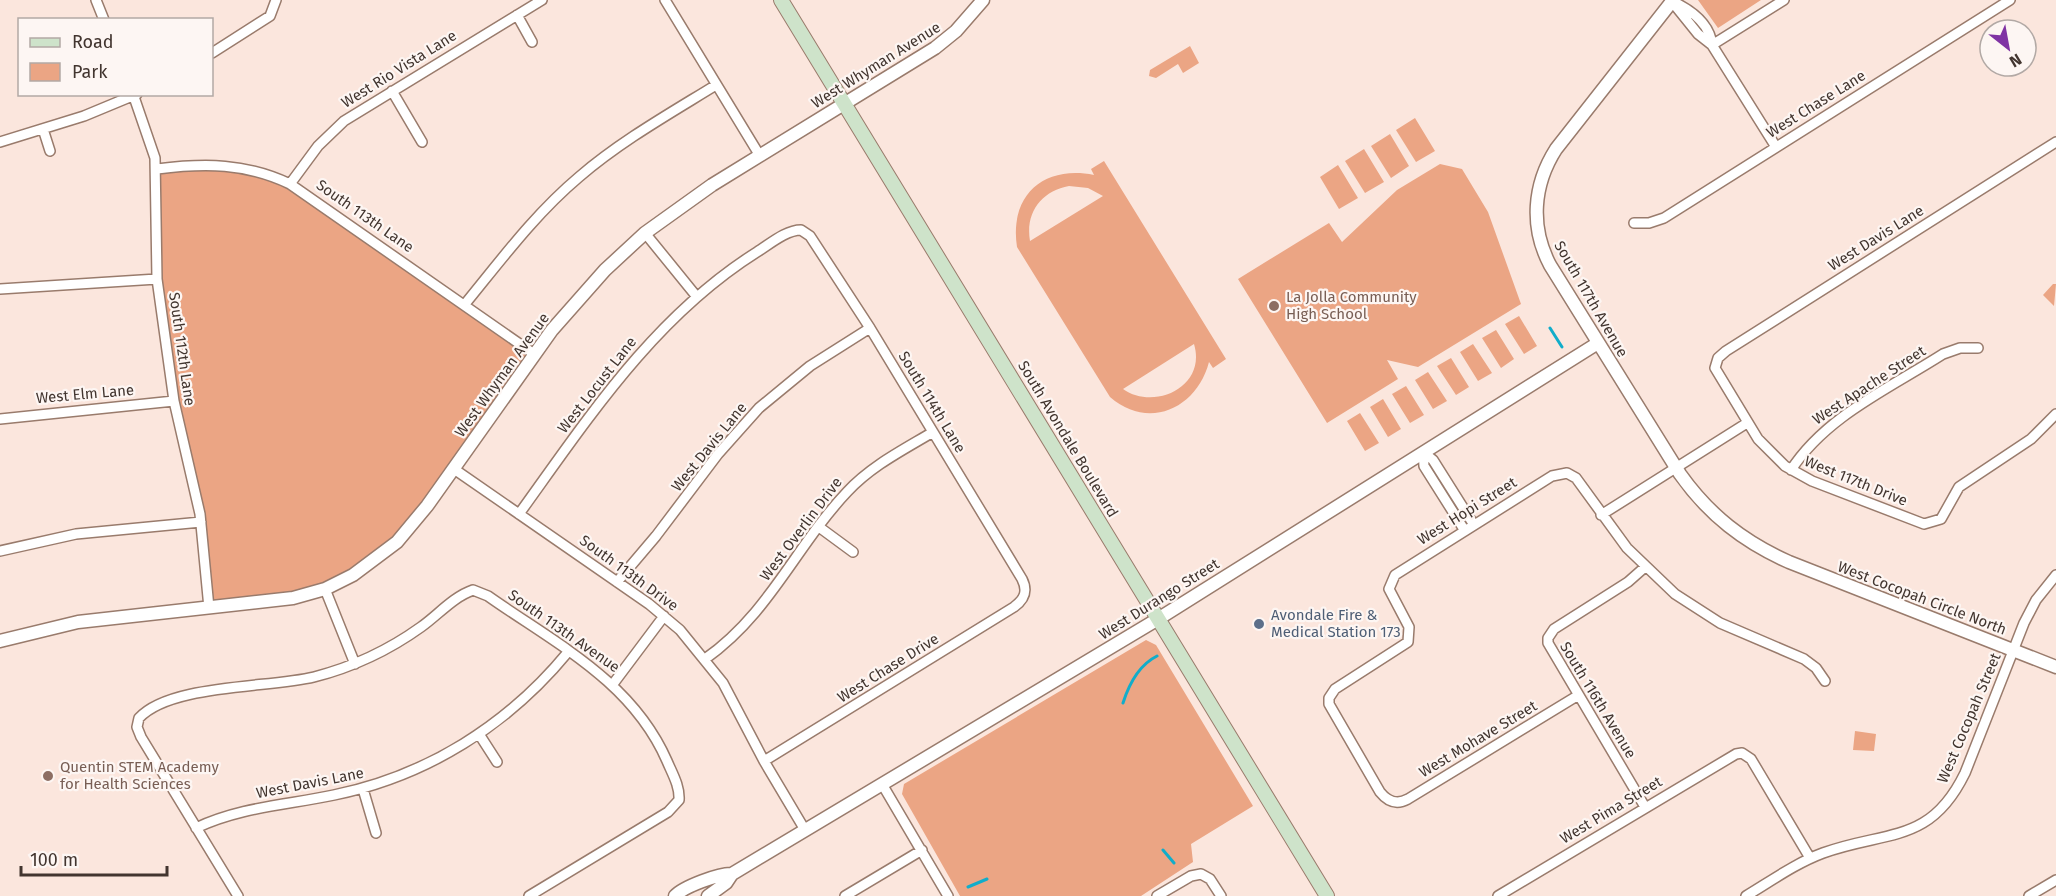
<svg xmlns="http://www.w3.org/2000/svg" width="2056" height="896" viewBox="0 0 2056 896" font-family="'Fira Sans',sans-serif">
  <rect width="100%" height="100%" fill="#fbe6dd"/>
  <path fill="#eba584" fill-rule="evenodd" d="M1698 0H1761L1718 28Z
    M1190 46 1199 63 1183 73 1178 64 1156 78 1149 76 1150 70Z
    M1415 118 1435 151 1416 162 1396 130Z
    M1390 134 1409 166 1391 178 1371 146Z
    M1364 149 1384 182 1365 193 1345 161Z
    M1104 161 1226 359 1213 368 1209 362C1197 408 1149 431 1110 397L1017 247C1009 195 1044 165 1094 175L1091 169ZM1069 186 1088 188 1103 196 1030 241C1025 212 1042 191 1069 186ZM1194 344C1207 387 1154 411 1123 389Z
    M1440 164 1462 169 1488 212 1521 304 1418 367 1387 360 1398 379 1327 423 1238 279 1329 223 1342 242 1397 190Z
    M1338 165 1358 198 1339 209 1320 177Z
    M185 166 271 175 534 354 407 531 325 589 209 608 202 532 174 401 157 279V169Z
    M2053 284H2056L2054 306 2043 295Z
    M1519 316 1537 346 1524 354 1505 324Z
    M1496 330 1514 359 1501 368 1482 338Z
    M1473 344 1492 373 1478 381 1460 352Z
    M1451 358 1469 387 1456 395 1437 366Z
    M1428 372 1447 401 1433 409 1415 380Z
    M1406 386 1424 415 1410 423 1392 394Z
    M1383 399 1401 429 1388 437 1370 407Z
    M1360 413 1379 443 1365 451 1347 421Z
    M1146 640 1156 645 1253 806 1191 844 1193 862 1141 896H960L902 794 904 784Z
    M1855 731 1876 734 1874 751 1853 750Z"/>
  <g fill="none" stroke-linecap="round" stroke-linejoin="round">
    <path stroke="#11adca" stroke-width="3" d="M1550 328 1562 347
      M1123 703C1129 684 1139 665 1157 656
      M1163 850 1174 863
      M968 887 987 879"/>
    <g stroke="#997b6c" stroke-width="12">
      <path id="minor" d="M96 0 104 20
        M665 0 760 156
        M1672 1C1691 10 1710 23 1712 45L1776 147
        M1673 3 1698 34 1712 45
        M517 15 532 42
        M1712 45 1784 0
        M212 53 270 16 276 0
        M392 91 422 142
        M133 94 155 158 157 279 174 401 200 514 209 608
        M43 129 50 151
        M0 142 84 116 137 94
        M2056 142 1726 351 1718 358 1715 368 1758 439 1785 466 1812 481 1924 524 1941 519 1959 487 2031 439 2056 414
        M157 169C205 163 246 163 290 184L534 354
        M290 184 318 146 344 121 542 0
        M1634 223H1649L1664 218 2010 0
        M645 233 697 297
        M0 289 157 279
        M465 304C501 260 535 214 579 177 621 141 669 114 716 85
        M0 419 174 401
        M1423 452 1424 466 1465 531
        M1423 452 1433 460 1474 525
        M454 469 649 604 680 630 723 683 764 761 805 830
        M1791 470C1826 416 1890 388 1943 354L1960 348H1978
        M519 514C589 417 654 317 757 252 770 244 786 230 801 230L810 236 870 328 1022 579C1028 591 1025 599 1014 607L764 761
        M1601 515 1747 423
        M819 527 853 552
        M0 551 76 534 201 522
        M1645 567 1628 582 1554 629 1548 638V643L1645 807
        M617 582 656 536 718 454 759 408 810 366 870 328
        M325 589 355 664
        M705 659C770 613 795 547 847 492 871 466 903 450 933 432
        M613 684 664 616
        M1577 696 1408 799C1397 805 1388 802 1380 792L1329 704V698L1335 689 1408 642 1409 627 1389 589 1395 575 1552 476 1567 473 1576 478 1627 548 1675 594 1720 623 1804 659 1816 668 1825 681
        M479 734 497 762
        M882 784 948 896
        M363 789 376 833
        M196 828C240 807 287 805 334 795 427 776 508 725 568 652
        M238 896 141 737 137 727 139 718C170 684 269 688 314 677 353 667 389 650 421 627 438 615 453 597 473 590L488 596C556 644 632 681 667 761 672 773 680 786 679 800L668 812 529 896
        M845 896 922 850
        M1157 896 1191 876 1201 874 1210 879 1221 896
        M1498 896 1736 754 1742 753 1751 759 1810 858
        M1746 896C1771 881 1796 863 1823 853 1886 830 1930 845 1965 773L2024 623 2036 600 2056 575
        M2029 896 2056 880"/>
    </g>
    <g stroke="#997b6c" stroke-width="15">
      <path id="tertiary" d="M1673 0 1556 149C1533 185 1530 227 1550 265L1680 474C1709 515 1744 542 1789 562L2056 667
        M0 641 78 622 293 598 325 589 353 575 397 542 427 506 552 330 605 270 645 233 712 185 935 48 956 31 983 0
        M675 896C683 887 720 873 732 874
        M708 896 726 883 732 874 1158 619 1598 343"/>
    </g>
    <g stroke="#997b6c" stroke-width="16">
      <path id="secondary" d="M781 0 1327 896"/>
    </g>
    <use href="#minor" stroke="#fff" stroke-width="9"/>
    <use href="#tertiary" stroke="#fff" stroke-width="12"/>
    <use href="#secondary" stroke="#cee3ca" stroke-width="14"/>
  </g>
  <g fill="#8d6e63" stroke="#fdf6f3" stroke-width="2">
    <circle cx="1274" cy="306" r="6"/>
    <circle cx="48" cy="776" r="6"/>
  </g>
  <circle fill="#5c6f8a" stroke="#fdf6f3" stroke-width="2" cx="1259" cy="624" r="6"/>
  <g text-anchor="middle" dominant-baseline="central" stroke-width="4.5" stroke-linejoin="round" paint-order="stroke">
    <g font-size="15" fill="#42352f" stroke="#fdf6f3">
      <text transform="translate(876 65) rotate(-32)">West Whyman Avenue</text>
      <text transform="translate(399 69) rotate(-32)">West Rio Vista Lane</text>
      <text transform="translate(1816 104) rotate(-32)">West Chase Lane</text>
      <text transform="translate(365 216) rotate(35)">South 113th Lane</text>
      <text transform="translate(1876 238) rotate(-32)">West Davis Lane</text>
      <text transform="translate(1591 299) rotate(60)">South 117th Avenue</text>
      <text transform="translate(182 349) rotate(82)">South 112th Lane</text>
      <text transform="translate(502 375) rotate(-54)">West Whyman Avenue</text>
      <text transform="translate(597 385) rotate(-52)">West Locust Lane</text>
      <text transform="translate(1869 385) rotate(-33)">West Apache Street</text>
      <text transform="translate(85 394) rotate(-5)">West Elm Lane</text>
      <text transform="translate(932 402) rotate(59)">South 114th Lane</text>
      <text transform="translate(1068 439) rotate(59)">South Avondale Boulevard</text>
      <text transform="translate(709 447) rotate(-51)">West Davis Lane</text>
      <text transform="translate(1856 481) rotate(22)">West 117th Drive</text>
      <text transform="translate(1467 511) rotate(-32)">West Hopi Street</text>
      <text transform="translate(801 529) rotate(-53)">West Overlin Drive</text>
      <text transform="translate(629 573) rotate(36)">South 113th Drive</text>
      <text transform="translate(1922 598) rotate(21)">West Cocopah Circle North</text>
      <text transform="translate(1159 599) rotate(-32)">West Durango Street</text>
      <text transform="translate(564 631) rotate(35)">South 113th Avenue</text>
      <text transform="translate(888 668) rotate(-32)">West Chase Drive</text>
      <text transform="translate(1598 700) rotate(59)">South 116th Avenue</text>
      <text transform="translate(1969 718) rotate(-67)">West Cocopah Street</text>
      <text transform="translate(1478 739) rotate(-31)">West Mohave Street</text>
      <text transform="translate(310 783) rotate(-11)">West Davis Lane</text>
      <text transform="translate(1611 810) rotate(-31)">West Pima Street</text>
    </g>
    <g font-size="15" fill="#785e54" stroke="#fdf6f3" text-anchor="start">
      <text x="1286" y="297">La Jolla Community<tspan x="1286" dy="17">High School</tspan></text>
      <text x="60" y="767">Quentin STEM Academy<tspan x="60" dy="17">for Health Sciences</tspan></text>
    </g>
    <g font-size="15" fill="#4e5e75" stroke="#fdf6f3" text-anchor="start">
      <text x="1271" y="615">Avondale Fire &amp;<tspan x="1271" dy="17">Medical Station 173</tspan></text>
    </g>
  </g>
  <rect x="18" y="18" width="195" height="78" fill="#fdf6f3" stroke="#b2a9a5" stroke-width="1.5"/>
  <rect x="30" y="38" width="30" height="9" fill="#cee3ca" stroke="#b2a9a5" stroke-width="1.5"/>
  <text x="72" y="48" font-size="18" fill="#42352f">Road</text>
  <rect x="30" y="63" width="30" height="18" fill="#eba584" stroke="#b2a9a5" stroke-width="1.5"/>
  <text x="72" y="78" font-size="18" fill="#42352f">Park</text>
  <g transform="translate(2008 48) rotate(149)"><circle r="28" fill="#fdf6f3" stroke="#b2a9a5" stroke-width="1.5"/>
  <path d="M0-4.5L10 22L0 15L-10 22Z" fill="#8033a4"/>
  <text y="-9" font-size="16" font-weight="bold" text-anchor="middle" fill="#42352f">N</text>
  </g>
  <path d="M21 866v9h146v-9" fill="none" stroke="#42352f" stroke-width="3"/>
  <text x="30" y="866" font-size="18" fill="#42352f" stroke="#fdf6f3" stroke-width="4.5" paint-order="stroke">100 m</text>
</svg>
